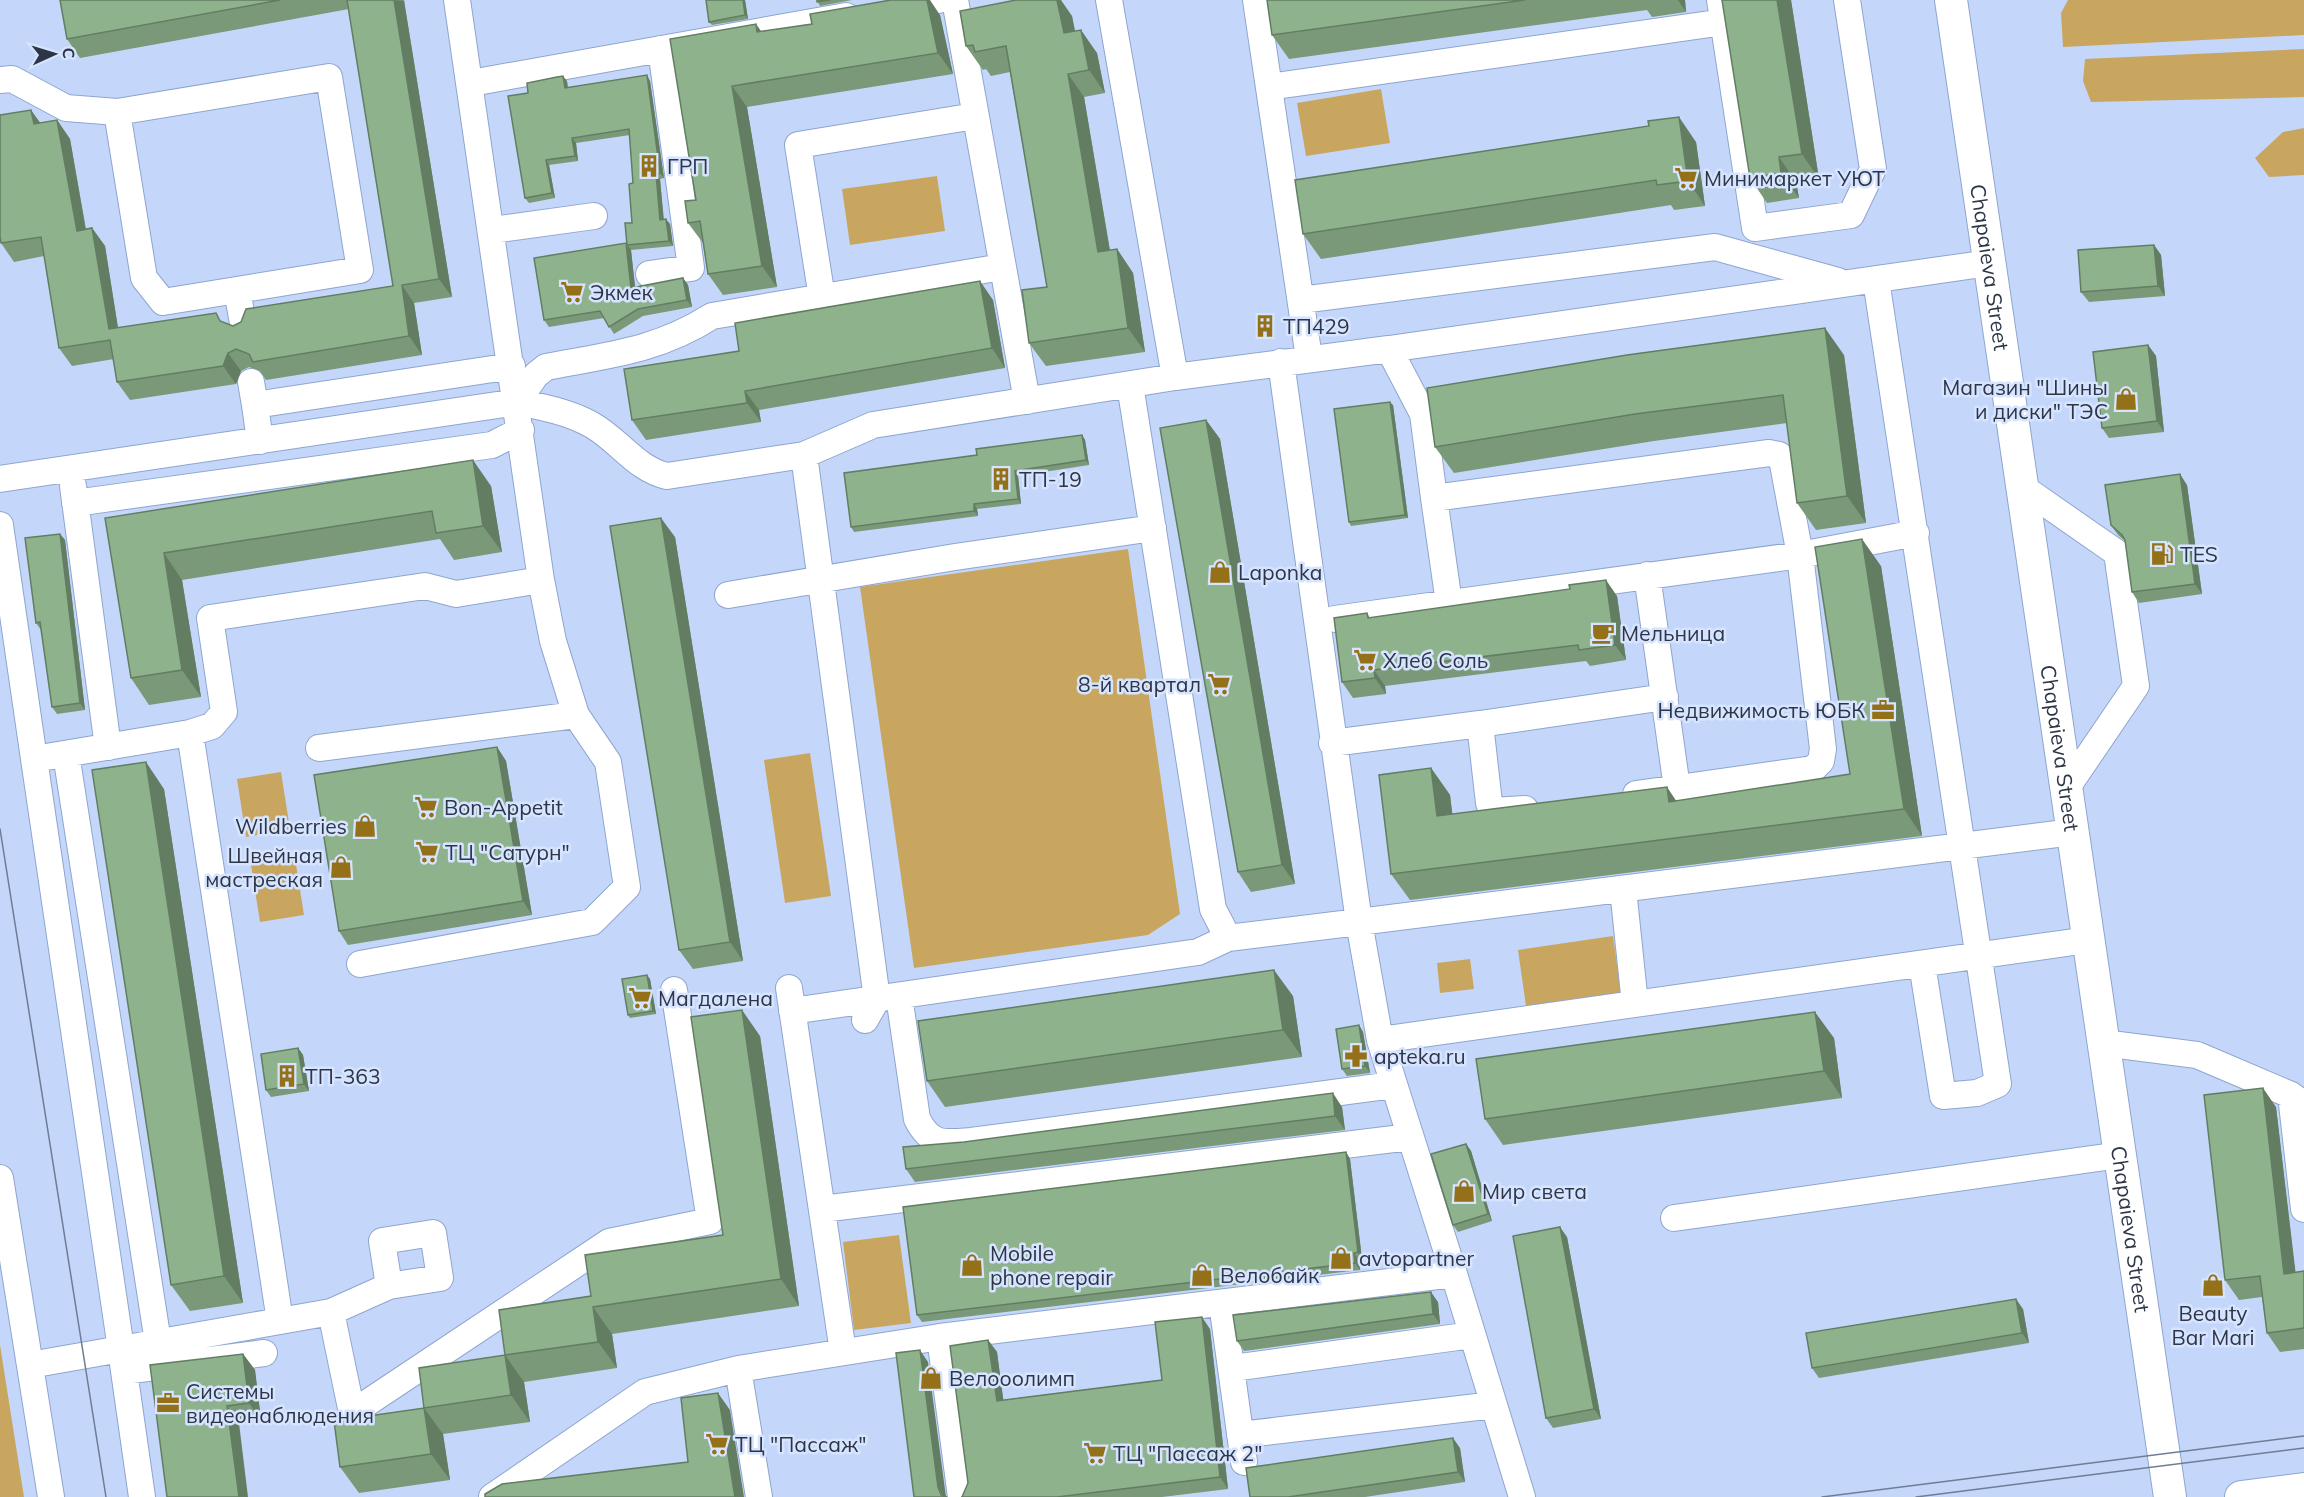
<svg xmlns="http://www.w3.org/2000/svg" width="2304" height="1497" viewBox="0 0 2304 1497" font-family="Mulish,sans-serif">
  <rect width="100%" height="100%" fill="#c4d7fa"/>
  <path fill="#c8a660" d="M2068 0H2304V35L2063 47 2061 13Z
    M2304 49V97L2091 102 2083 81 2085 59Z
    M1381 89 1390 143 1306 156 1297 103Z
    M2304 128V175L2269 177 2255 158 2283 132Z
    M937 176 945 231 850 245 842 189Z
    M1128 549 1180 914 1148 935 914 968 860 587Z
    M810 753 831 896 785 903 764 760Z
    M281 772 290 829 246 837 237 779Z
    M295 858 304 915 260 922 251 865Z
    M1613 936 1621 993 1526 1006 1518 950Z
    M1470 959 1474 989 1440 993 1437 963Z
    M899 1235 911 1323 854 1330 843 1242Z
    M0 1345 24 1497H0Z"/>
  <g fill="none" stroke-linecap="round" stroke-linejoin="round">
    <g stroke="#8fa5cf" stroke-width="28">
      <path id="minor" d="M955 0 1027 401
        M1109 0 1175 377
        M1256 0 1309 358
        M1720 0 1755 228 1851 215 1873 169 1847 0
        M897 7 938 0
        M329 77 360 270 163 302 144 278 117 112Z
        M0 80 12 79 66 108 117 112
        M471 83 846 16
        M1269 87 1724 22
        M492 230 594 216
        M649 274 691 268 661 49
        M1876 280 1998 1084 1977 1093 1943 1096 1922 964
        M237 290 244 329
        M822 298 798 145 975 116
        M1301 300 1715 247 1838 281
        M1389 349 1989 263
        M1281 362 1359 922 2073 832
        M251 382 255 405
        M517 402 536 375 546 367C608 355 657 351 712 316L1002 267
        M260 441 255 405 512 366
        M804 455 877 999 865 1020
        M0 479 517 402C543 407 569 412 592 425 620 441 636 469 667 476L804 455 873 425 1175 377 1389 349 1423 414 1434 498 1769 453 1779 455 1783 464 1800 555 1823 749 1821 761 1813 769 1636 794
        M73 486 108 747
        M2022 487 2117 553 2136 686 2066 789
        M1434 498 1449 603
        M75 503 492 445 521 430
        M0 525 34 759 190 733 280 1321 331 1312 352 1413 609 1242 710 1221 674 990
        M1647 575 1677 788
        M728 595 955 557 1153 528
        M1335 619 1800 555 1916 533
        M1480 724 1665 697
        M190 733 212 726 224 712 210 618 425 586 456 594 541 580
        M1332 743 1480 724 1489 803 1492 811 1525 809
        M319 748 576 715
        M66 754 158 1342
        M34 759 121 1349 280 1321
        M1623 889 1635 1004
        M360 964 592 922 627 887 608 762 576 715 553 641 541 580 457 0
        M789 988 843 1352
        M899 996 917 1119C931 1146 943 1143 971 1141L1393 1085
        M792 1011 1198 952 1228 938
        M1380 1040 2088 940
        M2103 1043 2197 1055 2291 1095 2304 1105
        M2291 1095 2304 1209
        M0 1178 51 1497
        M822 1209 1410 1137
        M1674 1218 2120 1155
        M1454 1274 1522 1497
        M1222 1303 1244 1462
        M331 1312 389 1286 440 1278 433 1233 382 1241 389 1286
        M940 1337 961 1497
        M30 1365 121 1349 124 1371 264 1353
        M1233 1368 1472 1335
        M124 1371 142 1497
        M1240 1435 1494 1405
        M492 1497 645 1392 738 1369
        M759 1497 738 1369 940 1337 1454 1274 1380 1040 1359 922 1228 938 1213 909 1130 385"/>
    </g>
    <g stroke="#8fa5cf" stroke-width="34">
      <g id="major">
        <path id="s1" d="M1951 0 2170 1497"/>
        <path d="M2241 1497 2304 1489"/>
      </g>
    </g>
    <use href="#minor" stroke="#fff" stroke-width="26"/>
    <use href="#major" stroke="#fff" stroke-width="32"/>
    <path stroke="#6f7c95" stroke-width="1.5" d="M0 829 106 1497
      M1822 1497 2304 1436
      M1916 1497 2304 1448"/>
  </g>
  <path fill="#7a9978" d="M60 0H404L452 297 414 303 422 355 266 380 260 371 249 367 241 371 236 384 130 400 117 382 114 359 72 366 59 348 44 256 14 262 1 243 41 123 57 120 70 139 86 229 92 228 105 246 118 328 222 322 233 326 393 286 349 9 80 58 67 39Z
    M706 0H745L748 19 712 25 709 22Z
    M817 0H852L820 6Z
    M1267 0H1685L1686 12 1652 17 1647 10 1289 59 1272 35Z
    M1722 0H1791L1819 179 1796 182 1799 198 1767 203 1750 178Z
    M940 15 953 74 747 107 777 287 723 295 708 274 703 243 688 223 696 200 670 39Z
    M1072 16 1075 31 1097 53 1105 93 1084 97 1110 250 1117 249 1133 273 1145 352 1046 366 1029 343 1047 287 1010 72 991 76 986 69 983 70 966 46Z
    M567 81 568 87 650 81 664 178 660 179 664 220 670 224 673 246 631 250 635 287 683 278 688 285 692 307 643 316 614 334 604 318 549 327 544 320 626 243 627 245 632 223 633 183 630 135 576 143 578 161 549 165 555 198 529 203 525 198 528 93Z
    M1696 142 1705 206 1674 210 1671 205 1321 259 1303 234Z
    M2154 245 2161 255 2165 296 2089 302 2081 292Z
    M993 300 1005 368 759 410 761 422 646 440 632 420 739 351Z
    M2148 345 2156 356 2164 432 2109 438 2102 428Z
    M1844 355 1866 523 1816 530 1797 503 1787 423 1654 441 1454 473 1435 447Z
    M1393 405 1408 518 1351 526 1349 522Z
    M1206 420 1220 439 1295 884 1251 892 1238 872Z
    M1082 435 1085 440 1089 465 1018 476 1021 504 977 509 978 516 854 532 851 527 977 455Z
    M2187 485 2202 594 2139 603 2132 592 2125 541 2118 535 2111 525Z
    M491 486 502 552 454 560 440 539 182 580 201 697 149 705 131 678 105 518Z
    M60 534 65 540 85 710 57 714 52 707 41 630 36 623Z
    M675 537 743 961 693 969 679 950Z
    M1881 566 1922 836 1410 900 1391 874 1431 768 1450 795 1452 814 1677 801 1850 774Z
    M1617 596 1626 660 1590 666 1586 661 1385 686 1386 694 1353 698 1342 682 1367 613 1370 618Z
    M497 747 506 761 532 915 348 945 339 931Z
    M164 789 243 1303 190 1311 171 1285Z
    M650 979 656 1014 630 1018 628 1015Z
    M1293 996 1302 1057 945 1107 927 1081Z
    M1359 1025 1363 1032 1370 1073 1347 1076 1342 1069Z
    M760 1036 799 1306 612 1334 617 1368 524 1382 530 1422 443 1434 450 1480 359 1493 340 1467 424 1408 505 1355 591 1296 723 1235Z
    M1834 1038 1842 1098 1503 1145 1485 1119Z
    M298 1048 303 1055 309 1091 271 1097 266 1090Z
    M1342 1107 1345 1130 915 1182 906 1169Z
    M2276 1107 2295 1272 2304 1271V1349L2280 1352 2267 1333 2262 1297 2239 1300 2225 1280Z
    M1466 1144 1471 1151 1492 1221 1458 1232 1453 1225Z
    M1346 1152 1350 1159 1362 1259 1359 1260 1360 1270 922 1322 917 1315Z
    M1567 1237 1601 1419 1553 1428 1546 1418Z
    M1438 1302 1440 1324 1244 1351 1237 1341Z
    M2023 1309 2029 1343 1819 1378 1812 1368Z
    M1210 1329 1228 1489 1162 1497H961H962L968 1483 988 1340 997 1352 1003 1400 1162 1380Z
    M243 1354 255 1370 261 1420 239 1423 167 1497Z
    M1460 1448 1465 1482 1365 1497H1250Z"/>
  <path fill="#637d62" d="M394 0 404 1 452 297 439 279Z
    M743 0H745L748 19 745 15Z
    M927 0H930L940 15 953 74 938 53Z
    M1057 0H1061L1072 16 1080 57 1064 33Z
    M1678 0H1685L1686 12Z
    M1777 0H1791L1819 179 1802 154Z
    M756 24 771 45 757 32Z
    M1081 30 1097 53 1105 93 1089 70Z
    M1068 74 1084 97 1114 276 1098 252Z
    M647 75 650 81 664 178 660 173Z
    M563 76 567 81 568 93 565 88Z
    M732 86 747 107 777 287 762 266Z
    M31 110 44 128 34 124Z
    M1679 117 1696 142 1705 206 1688 181Z
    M57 120 70 139 89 249 77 231Z
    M572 138 576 143 578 161 575 156Z
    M1779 157 1796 182 1799 198 1781 173Z
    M546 160 549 165 555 198 552 193Z
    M656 174 660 179 664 225 660 220Z
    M666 219 670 224 673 246 669 241Z
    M92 228 105 246 121 347 109 329Z
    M626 243 631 250 636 295 631 288Z
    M2154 245 2161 255 2165 296 2158 286Z
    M1117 249 1133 273 1145 352 1128 328Z
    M683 278 688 285 692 307 687 300Z
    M980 281 993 300 1005 368 992 348Z
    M402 285 414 303 422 355 409 336Z
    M1825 328 1844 355 1866 523 1847 496Z
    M2148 345 2156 356 2164 432 2157 421Z
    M228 353 241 371 236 384 223 366Z
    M745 391 759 410 761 422 747 403Z
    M1390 402 1393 405 1408 518 1405 515Z
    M1206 420 1220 439 1295 884 1282 865Z
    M1082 435 1085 440 1089 465 1086 460Z
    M473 460 491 486 502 552 483 526Z
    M1015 471 1018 476 1021 504 1018 499Z
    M2180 474 2187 485 2202 594 2195 584Z
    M974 504 977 509 978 516 974 511Z
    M661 518 675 537 743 961 730 942Z
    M60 534 65 540 85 710 80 703Z
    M1862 539 1881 566 1922 836 1904 809Z
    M164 553 182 580 201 697 182 670Z
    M1606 580 1617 596 1626 660 1615 645Z
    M1374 670 1385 686 1386 694 1375 678Z
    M497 747 506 761 532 915 523 901Z
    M146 762 164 789 243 1303 224 1276Z
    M1431 768 1450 795 1456 843 1437 816Z
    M1667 787 1685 814 1669 802Z
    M1274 970 1293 996 1302 1057 1283 1030Z
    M647 975 650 979 656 1014 653 1011Z
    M742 1010 760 1036 799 1306 781 1279Z
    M1815 1012 1834 1038 1842 1098 1824 1071Z
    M1359 1025 1363 1032 1370 1073 1365 1066Z
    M298 1048 303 1055 309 1091 304 1084Z
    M2263 1088 2276 1107 2298 1293 2284 1274Z
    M1333 1093 1342 1107 1345 1130 1335 1116Z
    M1466 1144 1471 1151 1492 1221 1488 1214Z
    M1346 1152 1350 1159 1362 1259 1358 1252Z
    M1560 1227 1567 1237 1601 1419 1594 1409Z
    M1354 1253 1359 1260 1360 1270 1355 1263Z
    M1431 1292 1438 1302 1440 1324 1433 1314Z
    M2016 1299 2023 1309 2029 1343 2022 1333Z
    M593 1307 612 1334 617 1368 598 1342Z
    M1202 1317 1210 1329 1228 1489 1220 1477Z
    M988 1340 997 1352 1005 1412 997 1401Z
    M920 1350 928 1362 946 1497H943L938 1487Z
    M243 1354 255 1370 261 1420 249 1403Z
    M505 1355 524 1382 530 1422 511 1395Z
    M718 1393 730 1410 744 1497H735Z
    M227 1406 239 1423 248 1497H239Z
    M424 1408 443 1434 450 1480 431 1454Z
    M1453 1438 1460 1448 1465 1482 1458 1472Z"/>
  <path fill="#8eb28c" stroke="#637d62" stroke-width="1.5" d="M60 0H280L67 39Z
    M347 0H394L439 279 402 285 409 336 253 362 249 354 236 349 228 353 223 366 117 382 110 340 59 348 41 237 1 243 0 236V115L31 110 34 124 57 120 77 231 92 228 109 329 216 313 220 321 233 326 241 322 246 309 393 286Z
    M706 0H743L745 15 709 22Z
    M817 0H830L817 2Z
    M891 0H927L938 53 732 86 762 266 708 274 700 221 688 223 685 201 696 200 670 39 756 24 757 32 812 24 810 14Z
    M1016 0H1057L1064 33 1081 30 1089 70 1068 74 1098 252 1117 249 1128 328 1029 343 1022 290 1047 287 1006 46 975 52 973 45 966 46 960 11Z
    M1267 0H1525L1272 35Z
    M1722 0H1777L1802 154 1779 157 1781 173 1750 178Z
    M647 75 660 173 656 174 660 220 666 219 669 241 627 245 625 223H632L629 184 633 183 629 129 572 138 575 156 546 160 552 193 525 198 508 96 528 93 527 83 557 77 563 76 565 88Z
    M1679 117 1688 181 1657 185 1656 180 1303 234 1295 180 1649 126 1648 121Z
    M626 243 631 288 683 278 687 300 638 309 609 327 600 311 544 320 534 258Z
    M2154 245 2158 286 2081 292 2078 250Z
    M980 281 992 348 745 391 747 403 632 420 624 369 739 351 735 323Z
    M1825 328 1847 496 1797 503 1783 395 1635 414 1435 447 1427 388 1627 355Z
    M2148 345 2157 421 2102 428 2093 352Z
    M1390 402 1405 515 1349 522 1334 409Z
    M1206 420 1282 865 1238 872 1160 428Z
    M1082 435 1086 460 1015 471 1018 499 974 504V511L851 527 844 473 977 455 976 449Z
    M473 460 483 526 436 533 432 511 164 553 182 670 131 678 105 518Z
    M2180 474 2195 584 2132 592 2125 540 2122 535 2111 525 2105 485Z
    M661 518 730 942 679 950 610 526Z
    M60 534 80 703 52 707 40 622 36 623 25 538Z
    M1862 539 1904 809 1391 874 1379 775 1431 768 1437 816 1667 787 1669 802 1850 774 1815 547Z
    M1606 580 1615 645 1579 650 1578 645 1374 670 1375 678 1342 682 1334 618 1367 613 1368 618 1570 589 1569 585Z
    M497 747 523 901 339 931 314 775Z
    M146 762 224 1276 171 1285 92 770Z
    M1274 970 1283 1030 927 1081 918 1021Z
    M647 975 653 1011 628 1015 622 979Z
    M742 1010 781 1279 593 1307 598 1342 505 1355 499 1310 591 1296 585 1255 723 1235 691 1017Z
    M1815 1012 1824 1071 1485 1119 1476 1059Z
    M1359 1025 1365 1066 1342 1069 1336 1029Z
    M298 1048 304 1084 266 1090 261 1054Z
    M2263 1088 2284 1274 2304 1271V1328L2267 1333 2260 1276 2225 1280 2204 1095Z
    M1333 1093 1335 1116 906 1169 903 1147 964 1142Z
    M1466 1144 1488 1214 1453 1225 1431 1154Z
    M1346 1152 1358 1252 1354 1253 1355 1263 917 1315 903 1207Z
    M1560 1227 1594 1409 1546 1418 1513 1236Z
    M1431 1292 1433 1314 1237 1341 1233 1315Z
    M2016 1299 2022 1333 1812 1368 1806 1333Z
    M1202 1317 1220 1477 1057 1497H961H962L968 1483 950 1346 988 1340 997 1401 1162 1380 1155 1322Z
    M920 1350 938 1487 941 1495 947 1497H914L896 1353Z
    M243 1354 249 1403 227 1406 239 1497H167L150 1365Z
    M505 1355 511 1395 424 1408 419 1368Z
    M718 1393 735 1497H485V1494L502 1484 688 1462 681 1398Z
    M424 1408 431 1454 340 1467 334 1421Z
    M1453 1438 1458 1472 1288 1497H1250L1246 1468Z"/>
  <defs>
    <g id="building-bare" transform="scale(1.8)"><path d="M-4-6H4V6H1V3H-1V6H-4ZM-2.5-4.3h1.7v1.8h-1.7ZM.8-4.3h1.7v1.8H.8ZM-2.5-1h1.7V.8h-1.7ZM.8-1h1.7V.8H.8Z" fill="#947018" stroke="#d6e4ff" stroke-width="2.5" paint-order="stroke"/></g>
    <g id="supermarket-bare" transform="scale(1.8)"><path d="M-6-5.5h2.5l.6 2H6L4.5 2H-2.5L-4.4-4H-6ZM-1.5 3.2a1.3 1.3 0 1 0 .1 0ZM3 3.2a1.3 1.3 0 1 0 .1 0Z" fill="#947018" stroke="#d6e4ff" stroke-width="2.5" paint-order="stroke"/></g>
    <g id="shop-bare" transform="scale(1.8)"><path d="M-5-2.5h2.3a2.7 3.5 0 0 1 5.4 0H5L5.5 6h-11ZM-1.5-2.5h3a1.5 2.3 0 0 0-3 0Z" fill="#947018" stroke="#d6e4ff" stroke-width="2.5" paint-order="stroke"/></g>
    <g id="fuel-bare" transform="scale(1.8)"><path d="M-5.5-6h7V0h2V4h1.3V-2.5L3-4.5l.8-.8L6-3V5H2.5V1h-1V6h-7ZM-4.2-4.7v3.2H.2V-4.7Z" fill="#947018" stroke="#d6e4ff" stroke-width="2.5" paint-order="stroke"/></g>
    <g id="cafe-bare" transform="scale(1.8)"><path d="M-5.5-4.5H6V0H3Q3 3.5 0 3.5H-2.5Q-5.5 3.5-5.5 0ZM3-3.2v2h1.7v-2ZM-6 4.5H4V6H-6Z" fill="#947018" stroke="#d6e4ff" stroke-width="2.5" paint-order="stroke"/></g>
    <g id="office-bare" transform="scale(1.8)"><path d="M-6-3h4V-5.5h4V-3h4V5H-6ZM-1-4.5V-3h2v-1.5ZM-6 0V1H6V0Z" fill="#947018" stroke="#d6e4ff" stroke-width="2.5" paint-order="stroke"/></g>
    <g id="pharmacy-bare" transform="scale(1.8)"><path d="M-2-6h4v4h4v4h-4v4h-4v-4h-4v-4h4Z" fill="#947018" stroke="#d6e4ff" stroke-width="2.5" paint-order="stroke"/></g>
  </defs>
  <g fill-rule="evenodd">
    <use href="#building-bare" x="649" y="166"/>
    <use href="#supermarket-bare" x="1686" y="178"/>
    <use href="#supermarket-bare" x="572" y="292"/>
    <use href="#building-bare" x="1265" y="326"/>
    <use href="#shop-bare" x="2126" y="399"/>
    <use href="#building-bare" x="1001" y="479"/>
    <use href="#fuel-bare" x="2162" y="554"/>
    <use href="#shop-bare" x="1220" y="572"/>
    <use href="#cafe-bare" x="1603" y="633"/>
    <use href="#supermarket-bare" x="1365" y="660"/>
    <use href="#supermarket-bare" x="1219" y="684"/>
    <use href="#office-bare" x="1883" y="710"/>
    <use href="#supermarket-bare" x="426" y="807"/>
    <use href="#shop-bare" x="365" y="826"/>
    <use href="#supermarket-bare" x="427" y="852"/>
    <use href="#shop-bare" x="341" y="867"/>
    <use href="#supermarket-bare" x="640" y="998"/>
    <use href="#pharmacy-bare" x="1356" y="1056"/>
    <use href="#building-bare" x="287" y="1076"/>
    <use href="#shop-bare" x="1464" y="1191"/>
    <use href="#shop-bare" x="1341" y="1258"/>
    <use href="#shop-bare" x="972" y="1265"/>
    <use href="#shop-bare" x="1202" y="1275"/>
    <use href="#shop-bare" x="2213" y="1285"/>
    <use href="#shop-bare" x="931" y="1378"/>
    <use href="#office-bare" x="168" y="1403"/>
    <use href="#supermarket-bare" x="717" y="1444"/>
    <use href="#supermarket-bare" x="1095" y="1453"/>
  </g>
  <g text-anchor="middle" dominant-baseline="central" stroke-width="5" stroke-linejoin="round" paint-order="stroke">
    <g font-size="21" fill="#2d3547" stroke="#d6e4ff" text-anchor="start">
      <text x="667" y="166">ГРП</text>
      <text x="1704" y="178">Минимаркет УЮТ</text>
      <text x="590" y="292">Экмек</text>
      <text x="1283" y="326">ТП429</text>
      <text x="2108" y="387" text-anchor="end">Магазин "Шины<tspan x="2108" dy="24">и диски" ТЭС</tspan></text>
      <text x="1019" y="479">ТП-19</text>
      <text x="2180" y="554">TES</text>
      <text x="1238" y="572">Laponka</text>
      <text x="1621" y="633">Мельница</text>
      <text x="1383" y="660">Хлеб Соль</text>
      <text x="1201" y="684" text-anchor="end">8-й квартал</text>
      <text x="1865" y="710" text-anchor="end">Недвижимость ЮБК</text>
      <text x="444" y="807">Bon-Appetit</text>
      <text x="347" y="826" text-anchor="end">Wildberries</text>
      <text x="445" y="852">ТЦ "Сатурн"</text>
      <text x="323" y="855" text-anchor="end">Швейная<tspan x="323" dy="24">мастреская</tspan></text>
      <text x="658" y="998">Магдалена</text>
      <text x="1374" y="1056">apteka.ru</text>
      <text x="305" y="1076">ТП-363</text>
      <text x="1482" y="1191">Мир света</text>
      <text x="990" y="1253">Mobile<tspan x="990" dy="24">phone repair</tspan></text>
      <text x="1359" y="1258">avtopartner</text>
      <text x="1220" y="1275">Велобайк</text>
      <text x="2213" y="1313" text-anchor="middle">Beauty<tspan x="2213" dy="24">Bar Mari</tspan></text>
      <text x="949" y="1378">Велооолимп</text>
      <text x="186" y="1391">Системы<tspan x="186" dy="24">видеонаблюдения</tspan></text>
      <text x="735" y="1444">ТЦ "Пассаж"</text>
      <text x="1113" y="1453">ТЦ "Пассаж 2"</text>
    </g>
    <g font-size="21" fill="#2d3547" stroke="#d6e4ff">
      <text stroke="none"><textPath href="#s1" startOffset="270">Chapaieva Street</textPath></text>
      <text stroke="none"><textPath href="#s1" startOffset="756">Chapaieva Street</textPath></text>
      <text stroke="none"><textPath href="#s1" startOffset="1242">Chapaieva Street</textPath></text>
    </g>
  </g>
  <g transform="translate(54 54) rotate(86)" stroke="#d6e4ff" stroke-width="4.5" paint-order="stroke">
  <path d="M0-4.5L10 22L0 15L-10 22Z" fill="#2d3547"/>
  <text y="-9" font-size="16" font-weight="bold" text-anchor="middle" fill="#2d3547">С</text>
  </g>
</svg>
